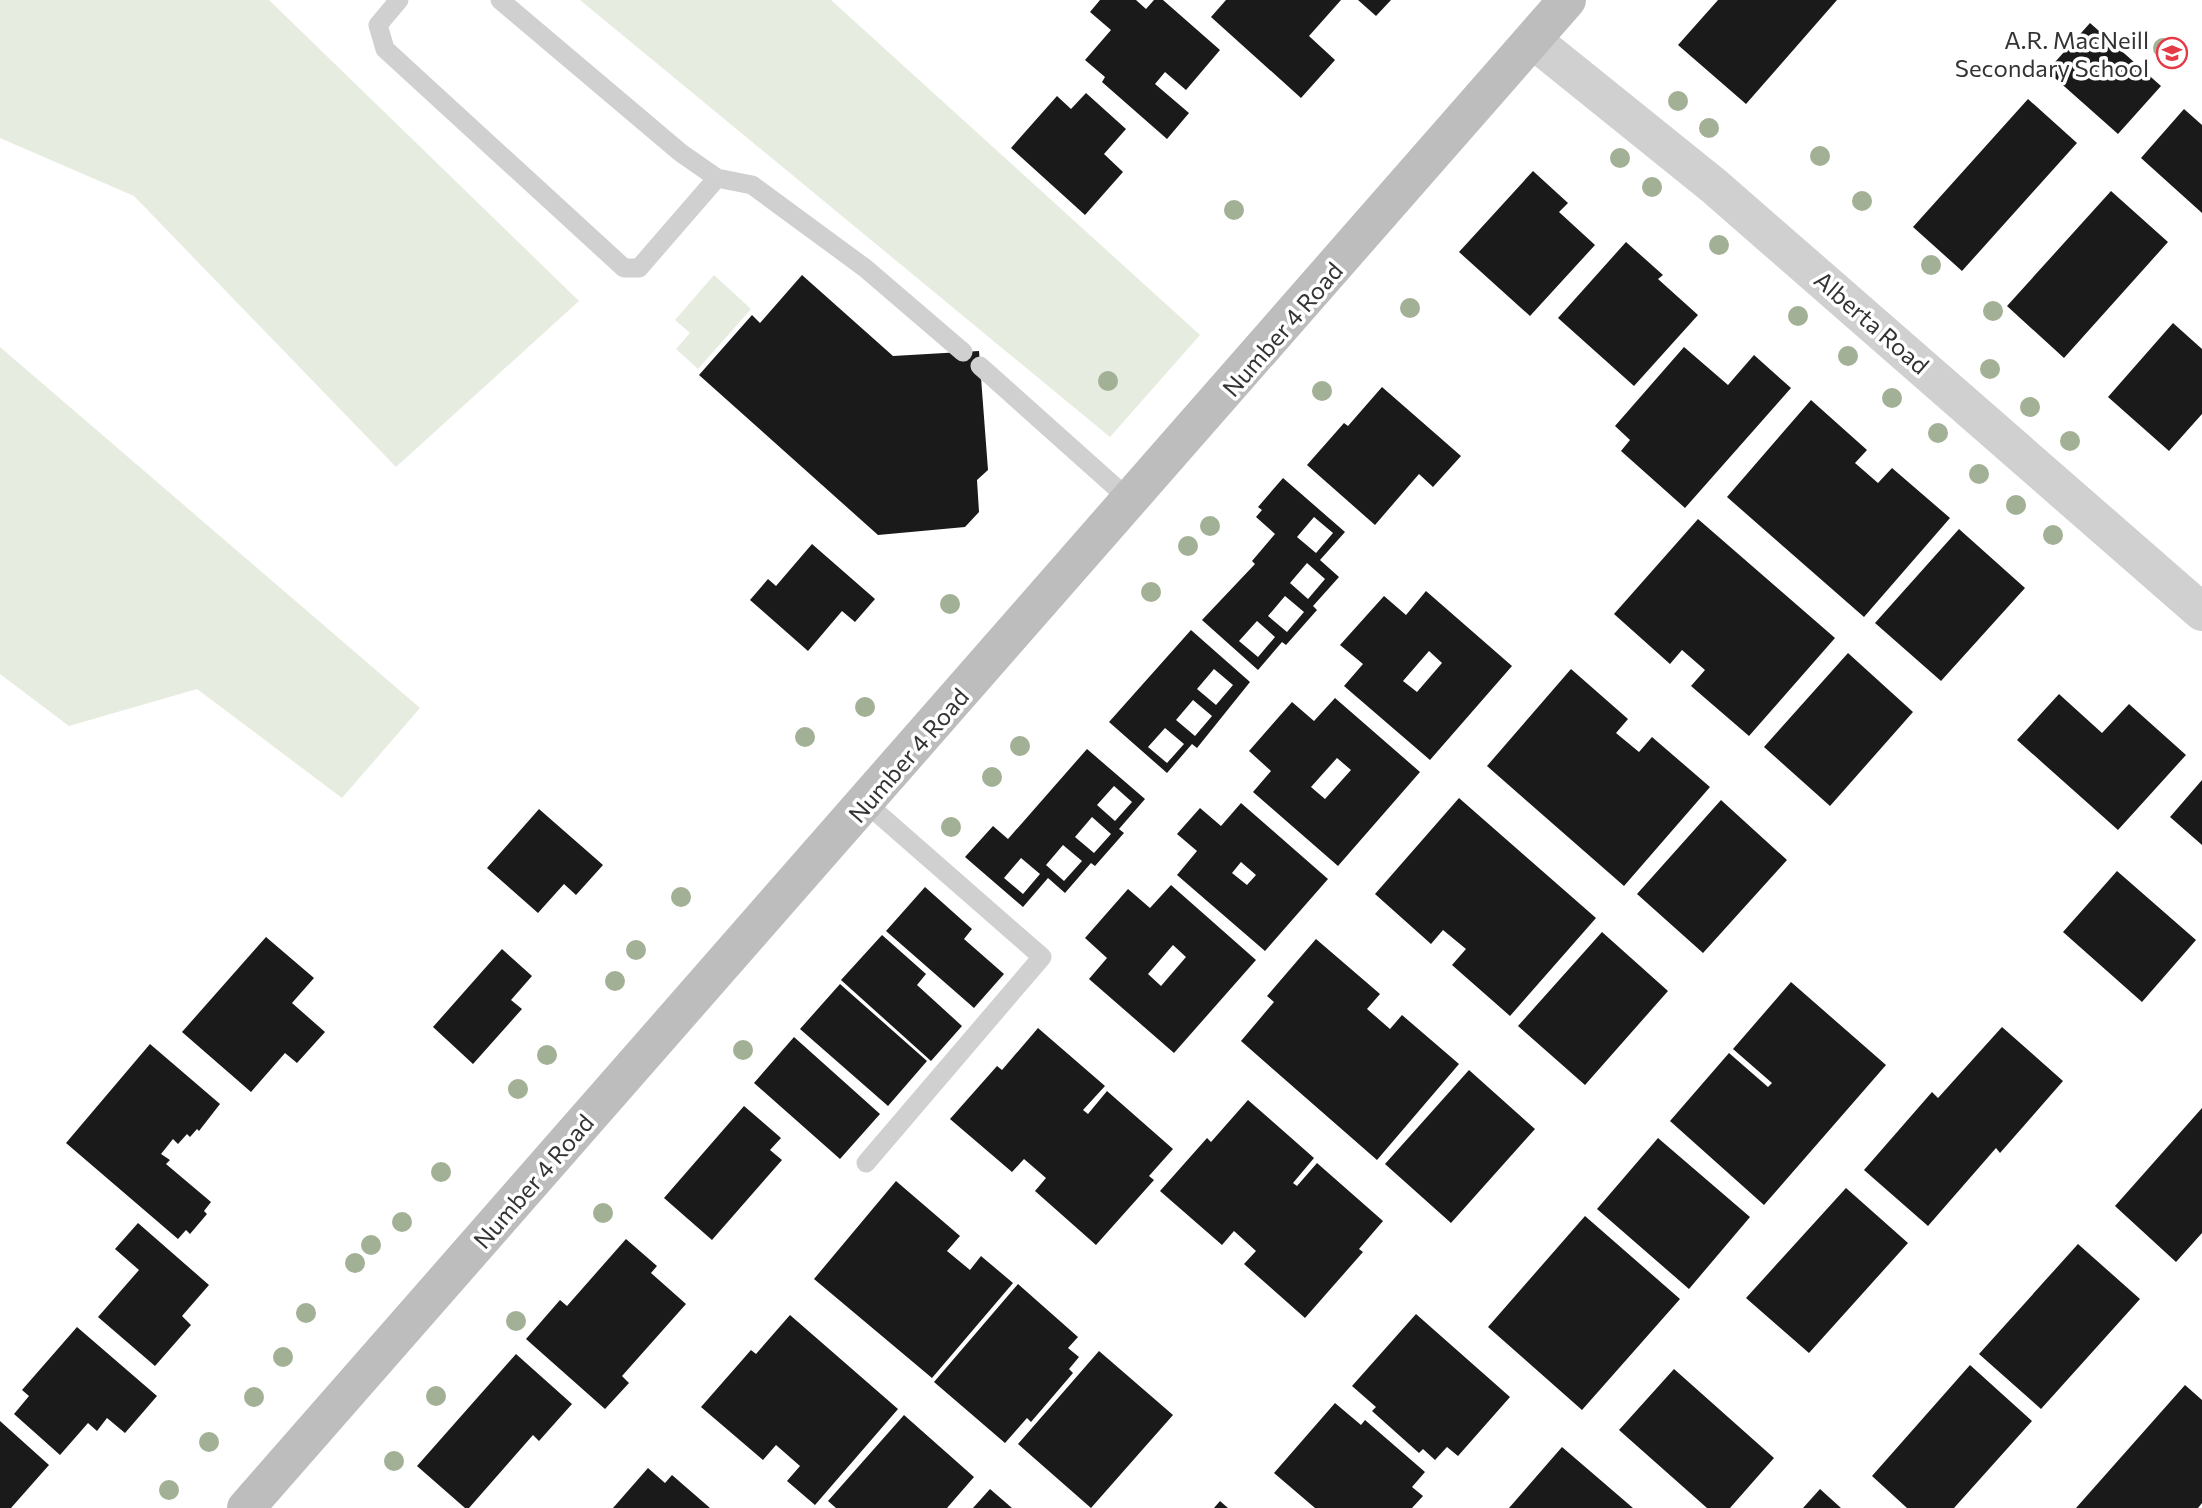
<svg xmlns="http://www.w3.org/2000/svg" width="2202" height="1508" viewBox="0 0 2202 1508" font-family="Commissioner,sans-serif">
  <rect width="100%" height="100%" fill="#fff"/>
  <path fill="#e6ecdf" d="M0 0H269L579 301 396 467 134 196 0 138Z
    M580 0H831L1200 335 1110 437Z
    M714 275 751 309 698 369 676 349 690 333 675 320Z
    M0 347 420 708 342 798 197 689 69 726 0 674Z"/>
  <path fill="#1a1a1a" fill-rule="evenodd" d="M1100 0H1136L1146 9 1154 0H1163L1220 50 1186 90 1165 72 1155 84 1189 113 1167 139 1102 82 1105 77 1085 60 1111 30 1090 12Z
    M1226 0H1341L1309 36 1335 60 1301 98 1211 17Z
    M1358 0H1391L1376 16Z
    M1718 0H1837L1746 104 1678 45Z
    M2090 23 2161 86 2118 134 2047 71Z
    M1086 93 1126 129 1104 154 1123 172 1085 215 1011 148 1057 96 1071 109Z
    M2028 99 2077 143 1962 271 1913 227Z
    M2184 109 2202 125V213L2141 158Z
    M1533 171 1568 203 1559 212 1595 245 1530 316 1459 252Z
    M2111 191 2168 242 2064 358 2007 306Z
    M1626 242 1663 275 1658 279 1698 315 1634 386 1558 318Z
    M802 275 893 356 979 351 988 470 977 480 979 512 965 527 878 535 699 375 752 315 760 323Z
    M2173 323 2202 349V414L2169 451 2108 397Z
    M1684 347 1728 385 1754 355 1791 388 1685 508 1621 451 1630 440 1615 426Z
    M1382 387 1461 456 1433 487 1419 474 1375 525 1307 465 1344 423 1348 426Z
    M1811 400 1867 450 1855 463 1878 483 1892 468 1950 518 1864 617 1727 497Z
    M1283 478 1345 532 1320 560 1339 577 1313 606 1317 610 1286 645 1282 642 1258 670 1202 620 1255 564 1252 561 1275 534 1256 517 1262 510 1258 507ZM1314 517 1333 533 1316 553 1297 537ZM1307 563 1325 579 1308 599 1290 583ZM1285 596 1304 612 1287 632 1268 616ZM1257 621 1275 637 1258 657 1239 641Z
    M1698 519 1835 638 1749 736 1691 686 1705 670 1682 650 1670 664 1614 614Z
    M1959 529 2025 588 1941 681 1875 623Z
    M812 544 875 599 855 622 842 611 808 651 750 600 768 579 776 586Z
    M1426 591 1512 666 1430 760 1344 686 1363 664 1340 645 1384 596 1406 615ZM1429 651 1442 663 1417 692 1403 681Z
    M1191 630 1250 682 1197 748 1192 744 1167 773 1109 722ZM1214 669 1233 685 1216 705 1197 689ZM1193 700 1212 716 1195 736 1176 720ZM1165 728 1184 744 1167 763 1148 747Z
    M1848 653 1913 712 1830 806 1764 747Z
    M1571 669 1628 719 1616 733 1639 752 1652 737 1710 787 1624 886 1487 766Z
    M2059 694 2102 733 2129 704 2186 755 2118 830 2017 740Z
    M1335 698 1420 772 1338 866 1253 792 1271 771 1249 751 1292 702 1314 721ZM1337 758 1351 770 1325 799 1311 787Z
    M1087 749 1145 799 1119 829 1124 833 1095 866 1091 863 1065 893 1048 878 1023 907 965 857 993 826 1008 839ZM1114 786 1132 802 1115 821 1097 805ZM1092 817 1111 834 1094 853 1075 837ZM1063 845 1082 861 1064 881 1046 865ZM1021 858 1040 874 1023 894 1004 878Z
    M2202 780V845L2170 817Z
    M1459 798 1596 918 1510 1016 1452 965 1466 949 1443 930 1431 944 1375 894Z
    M1721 800 1787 860 1703 953 1637 894Z
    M1241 803 1328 879 1265 951 1177 875 1197 851 1177 834 1200 808 1221 826ZM1241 862 1256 875 1247 885 1232 873Z
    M539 809 603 865 576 895 564 884 538 913 487 868Z
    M2117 871 2196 940 2142 1002 2063 932Z
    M1171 885 1256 960 1174 1053 1089 979 1107 958 1085 938 1128 889 1150 908ZM1173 945 1186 957 1161 986 1148 974Z
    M925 887 972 929 964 939 1004 974 974 1008 886 931Z
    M1602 932 1668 991 1585 1085 1518 1026Z
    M882 935 926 974 917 985 962 1026 931 1061 841 980Z
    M266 937 314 978 292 1003 325 1032 297 1063 285 1053 251 1092 182 1032Z
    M1316 939 1380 994 1367 1009 1390 1029 1402 1015 1459 1064 1377 1160 1241 1041 1274 1002 1267 996Z
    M502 949 532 976 511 1000 522 1009 473 1064 433 1027Z
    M1791 982 1886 1065 1764 1205 1670 1121 1729 1053 1768 1087 1772 1083 1733 1049Z
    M840 984 927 1061 888 1106 800 1029Z
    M2002 1027 2063 1081 2000 1153 1996 1148 1928 1226 1864 1170 1932 1092 1938 1098Z
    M1038 1028 1105 1086 1083 1110 1088 1114 1107 1091 1173 1149 1149 1176 1154 1180 1096 1245 1035 1191 1046 1178 1024 1159 1012 1172 950 1119 997 1066 1002 1070Z
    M794 1037 880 1114 840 1159 754 1083Z
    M150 1044 220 1104 199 1131 197 1129 190 1137 187 1134 178 1144 173 1139 161 1154 170 1160 166 1164 211 1202 204 1211 207 1214 190 1234 186 1230 178 1239 66 1143Z
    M1469 1070 1535 1129 1451 1223 1385 1164Z
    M1248 1100 1314 1158 1293 1183 1297 1186 1317 1163 1383 1221 1359 1249 1363 1252 1305 1318 1244 1264 1256 1251 1234 1231 1222 1245 1160 1191 1207 1138 1211 1142Z
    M744 1106 781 1138 770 1150 782 1160 712 1240 664 1198Z
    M2202 1108V1233L2176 1262 2115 1206Z
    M1658 1138 1750 1217 1689 1289 1597 1209Z
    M896 1181 960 1236 947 1251 970 1270 981 1256 1013 1283 932 1378 814 1279Z
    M1846 1188 1908 1243 1809 1353 1746 1298Z
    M1585 1216 1680 1299 1582 1410 1488 1327Z
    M138 1223 209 1285 182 1316 191 1325 155 1366 98 1317 139 1270 115 1249Z
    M626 1239 657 1266 651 1273 686 1304 622 1376 629 1383 605 1409 526 1339 560 1300 567 1306Z
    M2078 1244 2140 1299 2041 1409 1979 1354Z
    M1018 1284 1078 1337 1068 1348 1079 1357 1069 1369 1073 1373 1031 1422 1027 1418 1005 1443 934 1382Z
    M1416 1314 1510 1397 1458 1456 1447 1447 1435 1460 1423 1449 1419 1453 1372 1411 1376 1407 1352 1386Z
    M790 1315 898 1409 815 1505 787 1481 800 1466 776 1445 763 1460 701 1407 751 1350 756 1354Z
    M77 1327 157 1396 125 1433 107 1418 97 1431 88 1423 60 1455 14 1414 29 1396 22 1390Z
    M1099 1351 1173 1415 1091 1508 1018 1444Z
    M516 1354 572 1404 539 1441 533 1435 469 1508H465L417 1466Z
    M1970 1365 2032 1421 1954 1508H1907L1872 1476Z
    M1674 1369 1774 1458 1730 1508H1707L1619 1430Z
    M2185 1385 2202 1400V1503L2198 1508H2076Z
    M1335 1403 1361 1425 1365 1420 1425 1472 1412 1487 1423 1496 1412 1508H1315L1274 1473Z
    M904 1415 974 1477 947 1508H836L828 1501Z
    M0 1421 49 1465 11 1508H0Z
    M1562 1447 1633 1508H1509Z
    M648 1468 665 1483 672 1475 710 1508H613Z
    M990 1489 1012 1508H973Z
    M1820 1489 1841 1508H1803Z
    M1220 1501 1228 1508H1214Z"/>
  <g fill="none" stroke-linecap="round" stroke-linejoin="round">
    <path stroke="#d0d0d0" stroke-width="19" d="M399 0 378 25 385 49 624 268H639L717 178
      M500 0 681 153 717 178 752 185 865 268 963 352
      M980 366 1131 501
      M866 803 1042 957 866 1163"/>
    <path stroke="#d0d0d0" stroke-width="38" d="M1534 41 1714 186 2202 612"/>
    <path stroke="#bdbdbd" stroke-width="38" d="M246 1508 1567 0"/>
  </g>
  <g fill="#a2b095">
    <circle cx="2163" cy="48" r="10"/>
    <circle cx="1678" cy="101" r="10"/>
    <circle cx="1709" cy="128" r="10"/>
    <circle cx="1820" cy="156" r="10"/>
    <circle cx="1620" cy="158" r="10"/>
    <circle cx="1652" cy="187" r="10"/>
    <circle cx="1862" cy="201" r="10"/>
    <circle cx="1234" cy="210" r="10"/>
    <circle cx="1719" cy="245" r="10"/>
    <circle cx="1931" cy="265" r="10"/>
    <circle cx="1410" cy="308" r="10"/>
    <circle cx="1993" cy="311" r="10"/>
    <circle cx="1798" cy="316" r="10"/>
    <circle cx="1848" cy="356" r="10"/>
    <circle cx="1990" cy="369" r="10"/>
    <circle cx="1108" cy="381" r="10"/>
    <circle cx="1322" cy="391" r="10"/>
    <circle cx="1892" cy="398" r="10"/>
    <circle cx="2030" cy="407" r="10"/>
    <circle cx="1938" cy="433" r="10"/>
    <circle cx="2070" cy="441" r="10"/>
    <circle cx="1979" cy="474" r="10"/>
    <circle cx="2016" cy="505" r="10"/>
    <circle cx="1210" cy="526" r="10"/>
    <circle cx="2053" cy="535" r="10"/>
    <circle cx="1188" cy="546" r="10"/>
    <circle cx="1151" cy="592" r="10"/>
    <circle cx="950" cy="604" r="10"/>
    <circle cx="865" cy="707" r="10"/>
    <circle cx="805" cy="737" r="10"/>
    <circle cx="1020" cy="746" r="10"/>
    <circle cx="992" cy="777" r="10"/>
    <circle cx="951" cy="827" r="10"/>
    <circle cx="681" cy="897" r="10"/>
    <circle cx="636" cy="950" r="10"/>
    <circle cx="615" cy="981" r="10"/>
    <circle cx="743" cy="1050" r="10"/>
    <circle cx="547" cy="1055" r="10"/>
    <circle cx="518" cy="1089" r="10"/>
    <circle cx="441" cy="1172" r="10"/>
    <circle cx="603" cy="1213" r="10"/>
    <circle cx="402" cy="1222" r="10"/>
    <circle cx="371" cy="1245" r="10"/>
    <circle cx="355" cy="1263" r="10"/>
    <circle cx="306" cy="1313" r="10"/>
    <circle cx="516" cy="1321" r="10"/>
    <circle cx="283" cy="1357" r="10"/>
    <circle cx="436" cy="1396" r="10"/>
    <circle cx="254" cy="1397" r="10"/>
    <circle cx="209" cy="1442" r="10"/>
    <circle cx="394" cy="1461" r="10"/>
    <circle cx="169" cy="1490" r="10"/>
  </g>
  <defs>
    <g id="school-ring" transform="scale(1.575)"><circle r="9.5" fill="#fff" stroke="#e63946" stroke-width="1.5"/><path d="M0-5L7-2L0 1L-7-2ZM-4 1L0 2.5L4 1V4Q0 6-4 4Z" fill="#e63946"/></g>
  </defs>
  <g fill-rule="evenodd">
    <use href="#school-ring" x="2172" y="53"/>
  </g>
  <g text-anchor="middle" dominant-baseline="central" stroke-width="7" stroke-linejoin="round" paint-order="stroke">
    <g font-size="24" fill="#333" stroke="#fff" text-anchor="end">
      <text x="2149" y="39">A.R. MacNeill<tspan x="2149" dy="28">Secondary School</tspan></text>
    </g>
    <g font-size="24" fill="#333" stroke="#fff">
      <text transform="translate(1872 322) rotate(41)">Alberta Road</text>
      <text transform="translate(1282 329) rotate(-49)">Number 4 Road</text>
      <text transform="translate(908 755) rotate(-49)">Number 4 Road</text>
      <text transform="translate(533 1181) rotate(-49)">Number 4 Road</text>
    </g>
  </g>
</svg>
